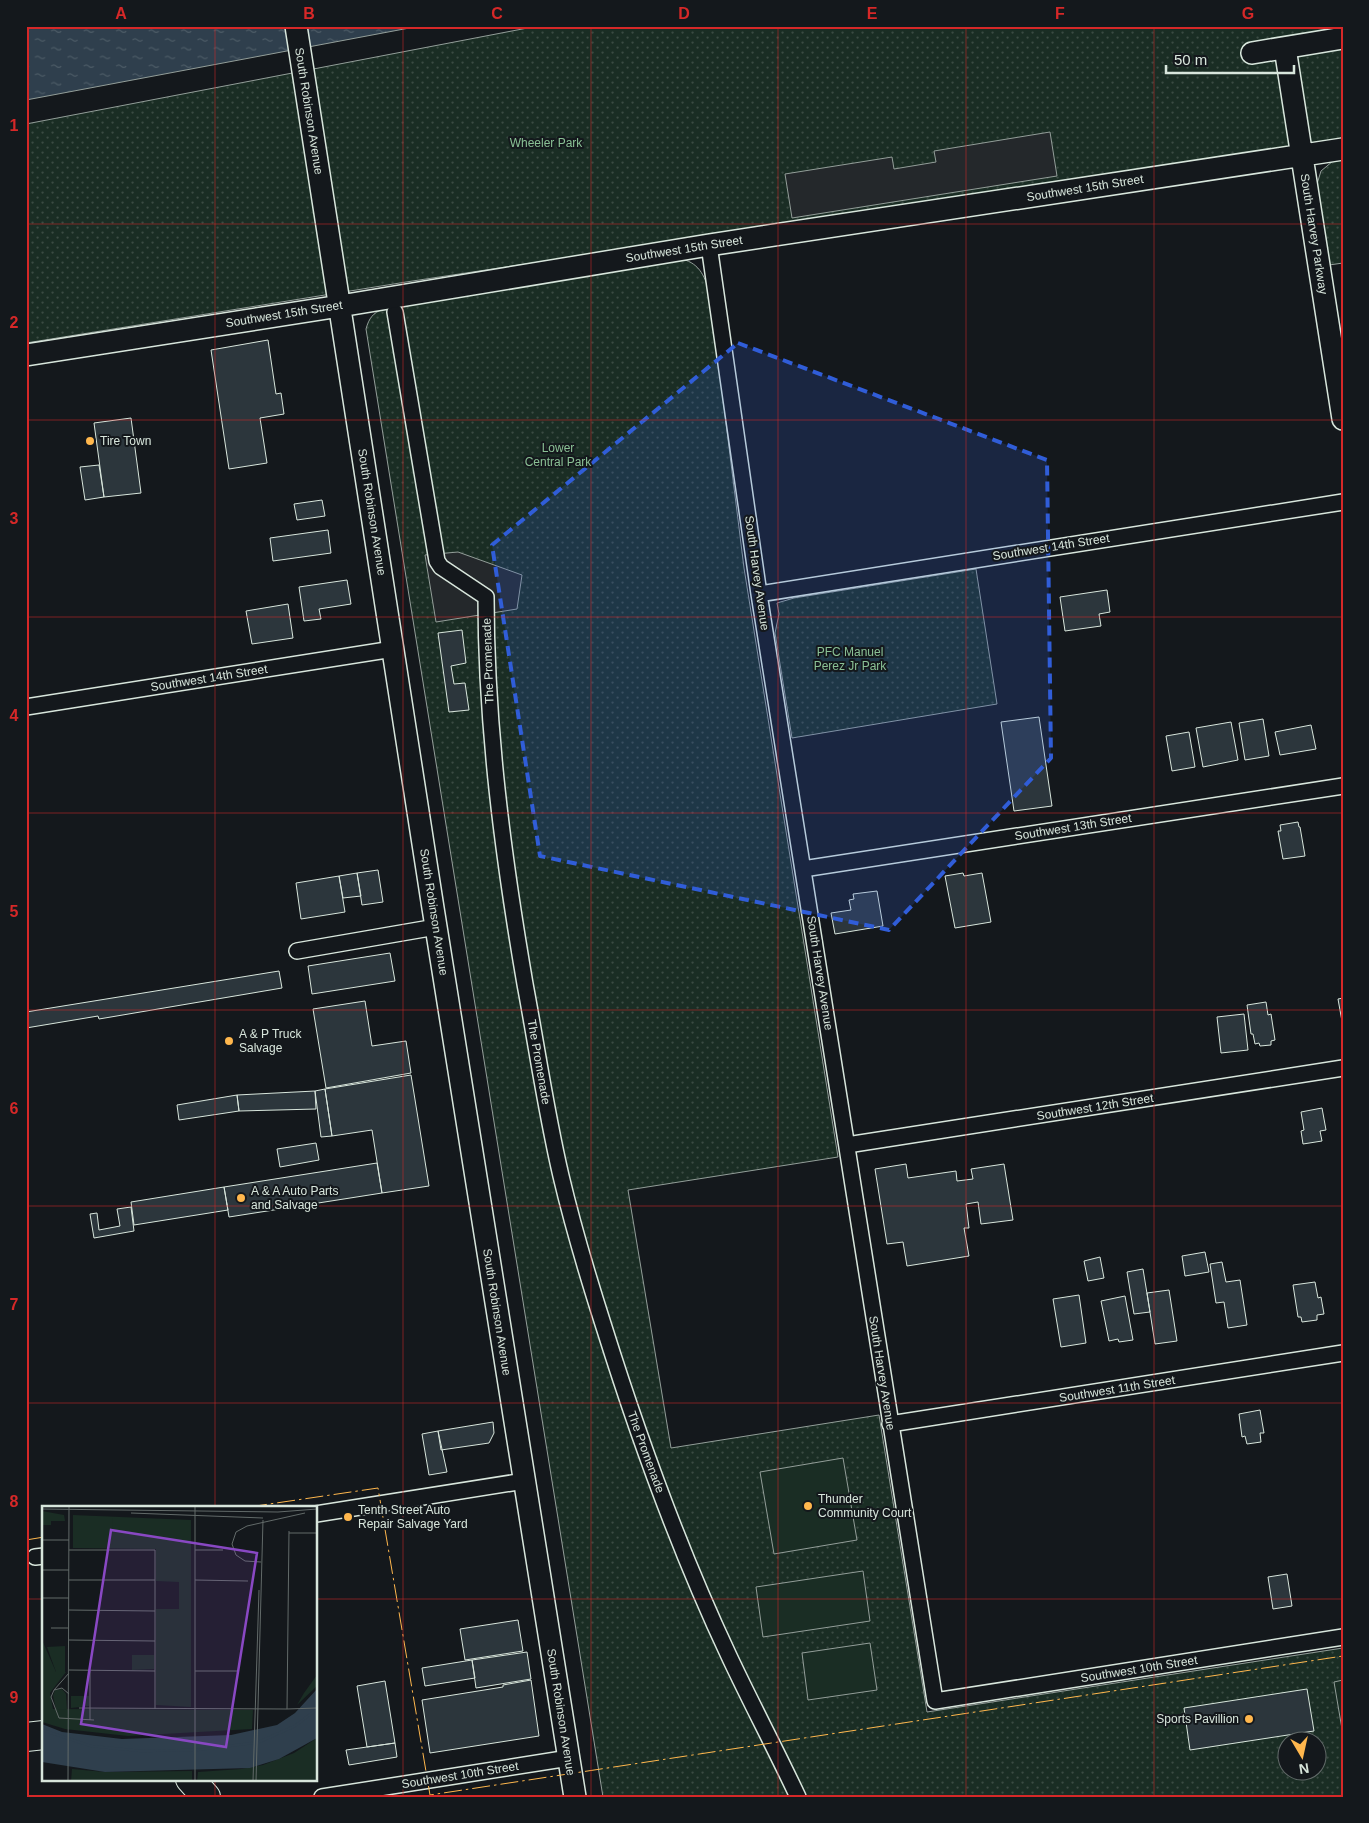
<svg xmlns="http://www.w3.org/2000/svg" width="1369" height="1823" viewBox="0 0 1369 1823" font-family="Helvetica,sans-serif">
  <defs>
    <pattern id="park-dots" width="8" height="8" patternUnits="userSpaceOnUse" patternTransform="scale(1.25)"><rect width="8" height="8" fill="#1a2d24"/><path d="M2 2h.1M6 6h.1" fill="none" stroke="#3b4b43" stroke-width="1.8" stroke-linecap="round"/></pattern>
    <pattern id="water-ripples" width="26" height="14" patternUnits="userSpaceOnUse" patternTransform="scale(1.25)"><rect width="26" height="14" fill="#2f3f4d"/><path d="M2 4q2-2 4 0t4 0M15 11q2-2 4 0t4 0" fill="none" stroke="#4c5b66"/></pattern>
  </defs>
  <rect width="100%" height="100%" fill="#14181c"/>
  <path fill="url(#park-dots)" stroke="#939e99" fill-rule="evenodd" d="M538 26H1343V141L406 282 26 343V124Z
    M1343 150V263L1329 265 1317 184 1321 171 1333 161 1331 151Z
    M682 259C701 264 705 278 710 294L744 568 838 1157 628 1190 671 1448 879 1415 927 1712 1343 1648V1797H603L366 329C369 318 373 313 383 309ZM1286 1740H1316V1770H1286Z
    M976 569 997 704 792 738 775 633 779 614 777 603 794 598Z"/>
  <path fill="#1a2d24" stroke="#939e99" d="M843 1458 857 1540 774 1554 760 1472Z
    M863 1571 870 1621 763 1637 756 1587Z
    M870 1643 877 1690 808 1700 802 1653Z
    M1343 1680V1735L1334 1682Z"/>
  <path fill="#24282b" stroke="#939e99" d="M1050 132 1057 176 792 218 785 174 892 157 894 169 936 162 934 151Z
    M458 552 522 575 517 609 436 622 425 555Z"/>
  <path fill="url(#water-ripples)" stroke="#939e99" d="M26 26H420L26 100Z"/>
  <path fill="#2c363c" stroke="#d8e6dc" d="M268 340 276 394 281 393 284 414 260 418 267 463 229 469 211 350Z
    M131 418 141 493 104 497 94 423Z
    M99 465 104 497 85 500 80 467Z
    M322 500 325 516 297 520 294 504Z
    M328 530 331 553 273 561 270 538Z
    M347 580 351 604 319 609 321 619 304 621 299 587Z
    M1107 590 1110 612 1099 614 1101 626 1065 631 1060 597Z
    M288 604 293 638 252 644 246 611Z
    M462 630 466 663 451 666 454 684 465 683 469 710 449 712 438 633Z
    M1039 717 1052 806 1014 811 1001 722Z
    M1263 719 1269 756 1245 760 1239 723Z
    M1231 722 1238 760 1203 767 1196 728Z
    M1311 725 1316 749 1280 755 1275 732Z
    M1189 732 1195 767 1172 771 1166 736Z
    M1298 822 1299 827H1300L1305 856 1283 859 1278 831H1281L1280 825Z
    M378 870 383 902 362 905 357 873Z
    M357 873 361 896 343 898 339 876Z
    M963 873 964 876 982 873 991 922 955 928 945 876Z
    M339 876 345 912 301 919 296 883Z
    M877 891 883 926 835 934 831 913 851 910 849 900 854 899 853 894Z
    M390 953 395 981 312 994 308 966Z
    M279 971 282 988 99 1019 98 1016 26 1028V1012Z
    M1343 998V1027L1338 999Z
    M365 1001 372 1046 406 1041 411 1073 326 1088 313 1009Z
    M1266 1002 1268 1015 1271 1014 1275 1040 1271 1041V1045L1260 1046 1259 1043 1255 1044 1253 1034H1251L1247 1005Z
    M1244 1014 1248 1050 1221 1053 1217 1017Z
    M411 1075 429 1186 382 1193 372 1130 332 1136 325 1089Z
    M325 1089 332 1136 321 1137 315 1091Z
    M315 1091 316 1109 239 1111 237 1095Z
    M237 1095 239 1111 179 1120 177 1105Z
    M1322 1108 1326 1130 1320 1131 1322 1141 1303 1144 1301 1131 1304 1130 1301 1112Z
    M316 1143 319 1160 280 1167 277 1149Z
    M377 1163 382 1193 229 1217 224 1187Z
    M906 1164 908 1178 956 1171 957 1181 973 1179 971 1169 1004 1164 1013 1220 981 1224 978 1202 966 1204 969 1228H964L969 1256 907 1266 903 1242 887 1244 875 1169Z
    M224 1187 228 1210 134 1225 131 1202Z
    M131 1207 134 1231 94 1238 90 1214 97 1213 99 1230 120 1226 117 1209Z
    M1205 1252 1209 1272 1185 1276 1182 1256Z
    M1100 1257 1104 1278 1088 1281 1084 1261Z
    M1222 1262 1226 1282 1240 1280 1247 1325 1228 1328 1224 1302 1216 1303 1210 1264Z
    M1143 1269 1150 1312 1134 1314 1127 1272Z
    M1315 1282 1318 1298 1321 1297 1324 1314 1317 1315V1320L1302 1322 1301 1317H1298L1293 1285Z
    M1169 1290 1177 1341 1155 1344 1147 1293Z
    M1079 1295 1086 1343 1061 1347 1053 1299Z
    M1125 1296 1133 1340 1119 1342 1118 1339 1109 1341 1101 1301Z
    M1260 1410 1264 1433H1260L1261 1442 1247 1444 1245 1436 1242 1437 1239 1414Z
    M493 1422 494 1433 489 1443 441 1450 438 1431Z
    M438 1431 447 1472 429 1475 422 1434Z
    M1287 1574 1292 1606 1273 1609 1268 1577Z
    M518 1620 523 1651 465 1660 460 1629Z
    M527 1652 531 1679 476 1688 472 1660Z
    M472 1660 475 1678 425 1686 422 1668Z
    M531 1680 539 1736 430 1753 422 1700 503 1687V1685Z
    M385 1681 395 1743 367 1747 357 1686Z
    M1307 1689 1314 1731 1190 1750 1184 1708Z
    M395 1743 397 1757 349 1765 346 1750Z"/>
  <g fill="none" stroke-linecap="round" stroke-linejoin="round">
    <g stroke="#d8e6dc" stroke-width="18">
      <path id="street" d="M709 245 759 594 935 1701 1343 1637
        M395 312 437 561 441 567 486 597C486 727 503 856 525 984 537 1048 546 1112 561 1176 573 1227 588 1277 604 1327 639 1439 679 1550 729 1656 751 1703 776 1750 798 1797
        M759 594 1343 502
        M26 707 393 649
        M803 869 1343 786
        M297 951 436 927
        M847 1145 1343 1068
        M890 1424 1343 1353
        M316 1514 524 1481
        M35 1557 44 1556
        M322 1797 569 1758"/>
    </g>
    <g stroke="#d8e6dc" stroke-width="24">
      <path id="secondary" d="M296 26 433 908 575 1797
        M1285 48 1343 419
        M1252 53 1343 38
        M26 355 340 306 709 245 1343 149"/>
    </g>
    <g stroke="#d8e6dc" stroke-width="30">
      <path id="highway" d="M26 1737 44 1735
        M190 1779 206 1797"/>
    </g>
    <use href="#street" stroke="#14181c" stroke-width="15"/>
    <use href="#secondary" stroke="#14181c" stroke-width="21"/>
    <use href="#highway" stroke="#14181c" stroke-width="28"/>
    <path stroke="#ffb74d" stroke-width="1" stroke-dasharray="18 4 2.5 4" stroke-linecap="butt" d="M249 1507 378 1488 430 1795 1343 1656
      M26 1540 44 1537"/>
  </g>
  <path fill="#305dd8" fill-opacity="0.2" stroke="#305dd8" stroke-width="4" stroke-dasharray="10 6" stroke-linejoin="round" d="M738 343 1047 460 1051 758 889 930 540 856 492 545Z"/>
  <path fill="none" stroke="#d62828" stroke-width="1" stroke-opacity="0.55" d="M215 26V1507M403 26V1797M591 26V1797M778 26V1797M966 26V1797M1154 26V1797M26 224H1343M26 420H1343M26 617H1343M26 813H1343M26 1010H1343M26 1206H1343M26 1403H1343M26 1599H44M316 1599H1343M215 1779V1797"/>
  <g fill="#ffb74d" stroke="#14181c" stroke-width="2">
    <circle cx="90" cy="441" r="5"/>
    <circle cx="229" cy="1041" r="5"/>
    <circle cx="241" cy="1198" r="5"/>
    <circle cx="808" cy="1506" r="5"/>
    <circle cx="348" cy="1517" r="5"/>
    <circle cx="1249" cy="1719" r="5"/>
  </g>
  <g text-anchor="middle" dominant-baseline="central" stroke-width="4" stroke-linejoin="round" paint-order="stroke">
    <g font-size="12" fill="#d8e6dc" stroke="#14181c">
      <text transform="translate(309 111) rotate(81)">South Robinson Avenue</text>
      <text transform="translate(1085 188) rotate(-9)">Southwest 15th Street</text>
      <text transform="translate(1314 234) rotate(81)">South Harvey Parkway</text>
      <text transform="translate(684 249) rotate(-9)">Southwest 15th Street</text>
      <text transform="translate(284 314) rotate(-9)">Southwest 15th Street</text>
      <text transform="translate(372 512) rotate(81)">South Robinson Avenue</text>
      <text transform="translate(1051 547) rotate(-9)">Southwest 14th Street</text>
      <text transform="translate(757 573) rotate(82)">South Harvey Avenue</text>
      <text transform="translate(488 661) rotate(-92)">The Promenade</text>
      <text transform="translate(209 678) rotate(-9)">Southwest 14th Street</text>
      <text transform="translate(1073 827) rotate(-9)">Southwest 13th Street</text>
      <text transform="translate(434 912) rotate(81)">South Robinson Avenue</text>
      <text transform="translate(820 973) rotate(81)">South Harvey Avenue</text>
      <text transform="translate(539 1062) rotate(80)">The Promenade</text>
      <text transform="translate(1095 1107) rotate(-9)">Southwest 12th Street</text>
      <text transform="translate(497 1312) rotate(81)">South Robinson Avenue</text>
      <text transform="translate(882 1373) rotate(81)">South Harvey Avenue</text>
      <text transform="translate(1117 1389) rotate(-9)">Southwest 11th Street</text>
      <text transform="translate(646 1452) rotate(70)">The Promenade</text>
      <text transform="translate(1139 1669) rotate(-9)">Southwest 10th Street</text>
      <text transform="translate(561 1712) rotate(81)">South Robinson Avenue</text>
      <text transform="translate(460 1775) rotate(-9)">Southwest 10th Street</text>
    </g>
    <g font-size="12" fill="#8ac095" stroke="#14181c">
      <text x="546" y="143">Wheeler Park</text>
      <text x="558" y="448">Lower<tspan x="558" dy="14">Central Park</tspan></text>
      <text x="850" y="652">PFC Manuel<tspan x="850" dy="14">Perez Jr Park</tspan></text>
    </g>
    <g font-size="12" fill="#d8e6dc" stroke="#14181c" text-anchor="start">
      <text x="100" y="441">Tire Town</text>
      <text x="239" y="1034">A &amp; P Truck<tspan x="239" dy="14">Salvage</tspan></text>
      <text x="251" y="1191">A &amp; A Auto Parts<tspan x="251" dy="14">and Salvage</tspan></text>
      <text x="818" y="1499">Thunder<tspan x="818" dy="14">Community Court</tspan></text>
      <text x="358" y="1510">Tenth Street Auto<tspan x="358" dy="14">Repair Salvage Yard</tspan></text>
      <text x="1239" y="1719" text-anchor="end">Sports Pavillion</text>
    </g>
  </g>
  <g transform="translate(42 1506)">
    <rect width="275" height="275" fill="#14181c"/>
    <path d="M0 5 22 9 23 15H9V19H0ZM23 140V166H14L5 141ZM275 169V180L255 199 262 187ZM20 183 24 188 25 203H14L11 190 13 184Z" fill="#1a2d24"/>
    <path d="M31 9 149 14V201L114 199V103H137V76L114 75V43L31 42ZM0 134 14 166H24L8 187 11 203 211 204 210 223 86 230 23 223 0 216ZM90 149H112V163L90 164ZM29 190H47V200L29 202ZM275 232V275H155L156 266 199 263 221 259 252 247ZM30 263 63 266 150 265V275H29Z" fill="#1a2d24"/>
    <path d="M51 12H70L71 39H51Z" fill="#1a2d24"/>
    <path d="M275 183V232L237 253 208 262 63 266 0 256V218L20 226 80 233 189 229 235 219 253 207Z" fill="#2f3f4d"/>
    <path fill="none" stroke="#2f3f4d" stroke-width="2.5" d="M0 224 49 240 99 245 151 244M217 236 253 220 274 204M155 244 211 237"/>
    <path fill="none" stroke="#626a69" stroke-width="1" d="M153 0V275M0 3 236 6 275 3M89 7 221 12M247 27H275M0 34H27M27 44H113V203M153 44H181M219 56 203 55 194 49 190 38 194 26 205 20 263 7M0 64H27M27 74H113M153 74 206 75M0 92H27M27 104 113 105M9 122H26M27 134 113 135M27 164 113 165M153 165H196M12 184 9 191 17 212 52 214M12 184 27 167M12 184 20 182 27 188M37 202 245 203 247 25M245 203 275 202M48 214V165M26 275 27 0M211 275 217 84M214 275 221 14"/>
    <path fill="#8948c3" fill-opacity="0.15" stroke="#8948c3" stroke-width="2.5" d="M69 24 215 47 184 241 39 218Z"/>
    <rect width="275" height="275" fill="none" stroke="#d8e6dc" stroke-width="2.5"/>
  </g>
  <rect width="1369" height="1823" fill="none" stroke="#14181c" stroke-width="55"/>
  <g transform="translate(1302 1756) rotate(171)"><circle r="24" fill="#14181c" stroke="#626a69"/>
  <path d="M0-4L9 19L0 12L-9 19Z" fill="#ffb74d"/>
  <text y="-8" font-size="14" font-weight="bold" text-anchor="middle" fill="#d8e6dc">N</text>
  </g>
  <path d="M1166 65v8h128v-8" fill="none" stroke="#d8e6dc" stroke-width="2.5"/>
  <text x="1174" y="65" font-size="15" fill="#d8e6dc" stroke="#14181c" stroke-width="4" paint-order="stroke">50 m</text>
  <rect x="28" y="28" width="1314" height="1768" fill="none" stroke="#d62828" stroke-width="2"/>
  <g font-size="16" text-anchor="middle" font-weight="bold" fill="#d62828">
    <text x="121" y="19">A</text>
    <text x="309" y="19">B</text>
    <text x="497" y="19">C</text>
    <text x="684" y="19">D</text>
    <text x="872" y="19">E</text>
    <text x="1060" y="19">F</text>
    <text x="1248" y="19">G</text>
    <text x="14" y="131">1</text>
    <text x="14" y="328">2</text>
    <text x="14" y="524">3</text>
    <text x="14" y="721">4</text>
    <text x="14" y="917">5</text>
    <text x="14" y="1114">6</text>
    <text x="14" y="1310">7</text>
    <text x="14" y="1507">8</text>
    <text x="14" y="1703">9</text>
  </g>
</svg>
